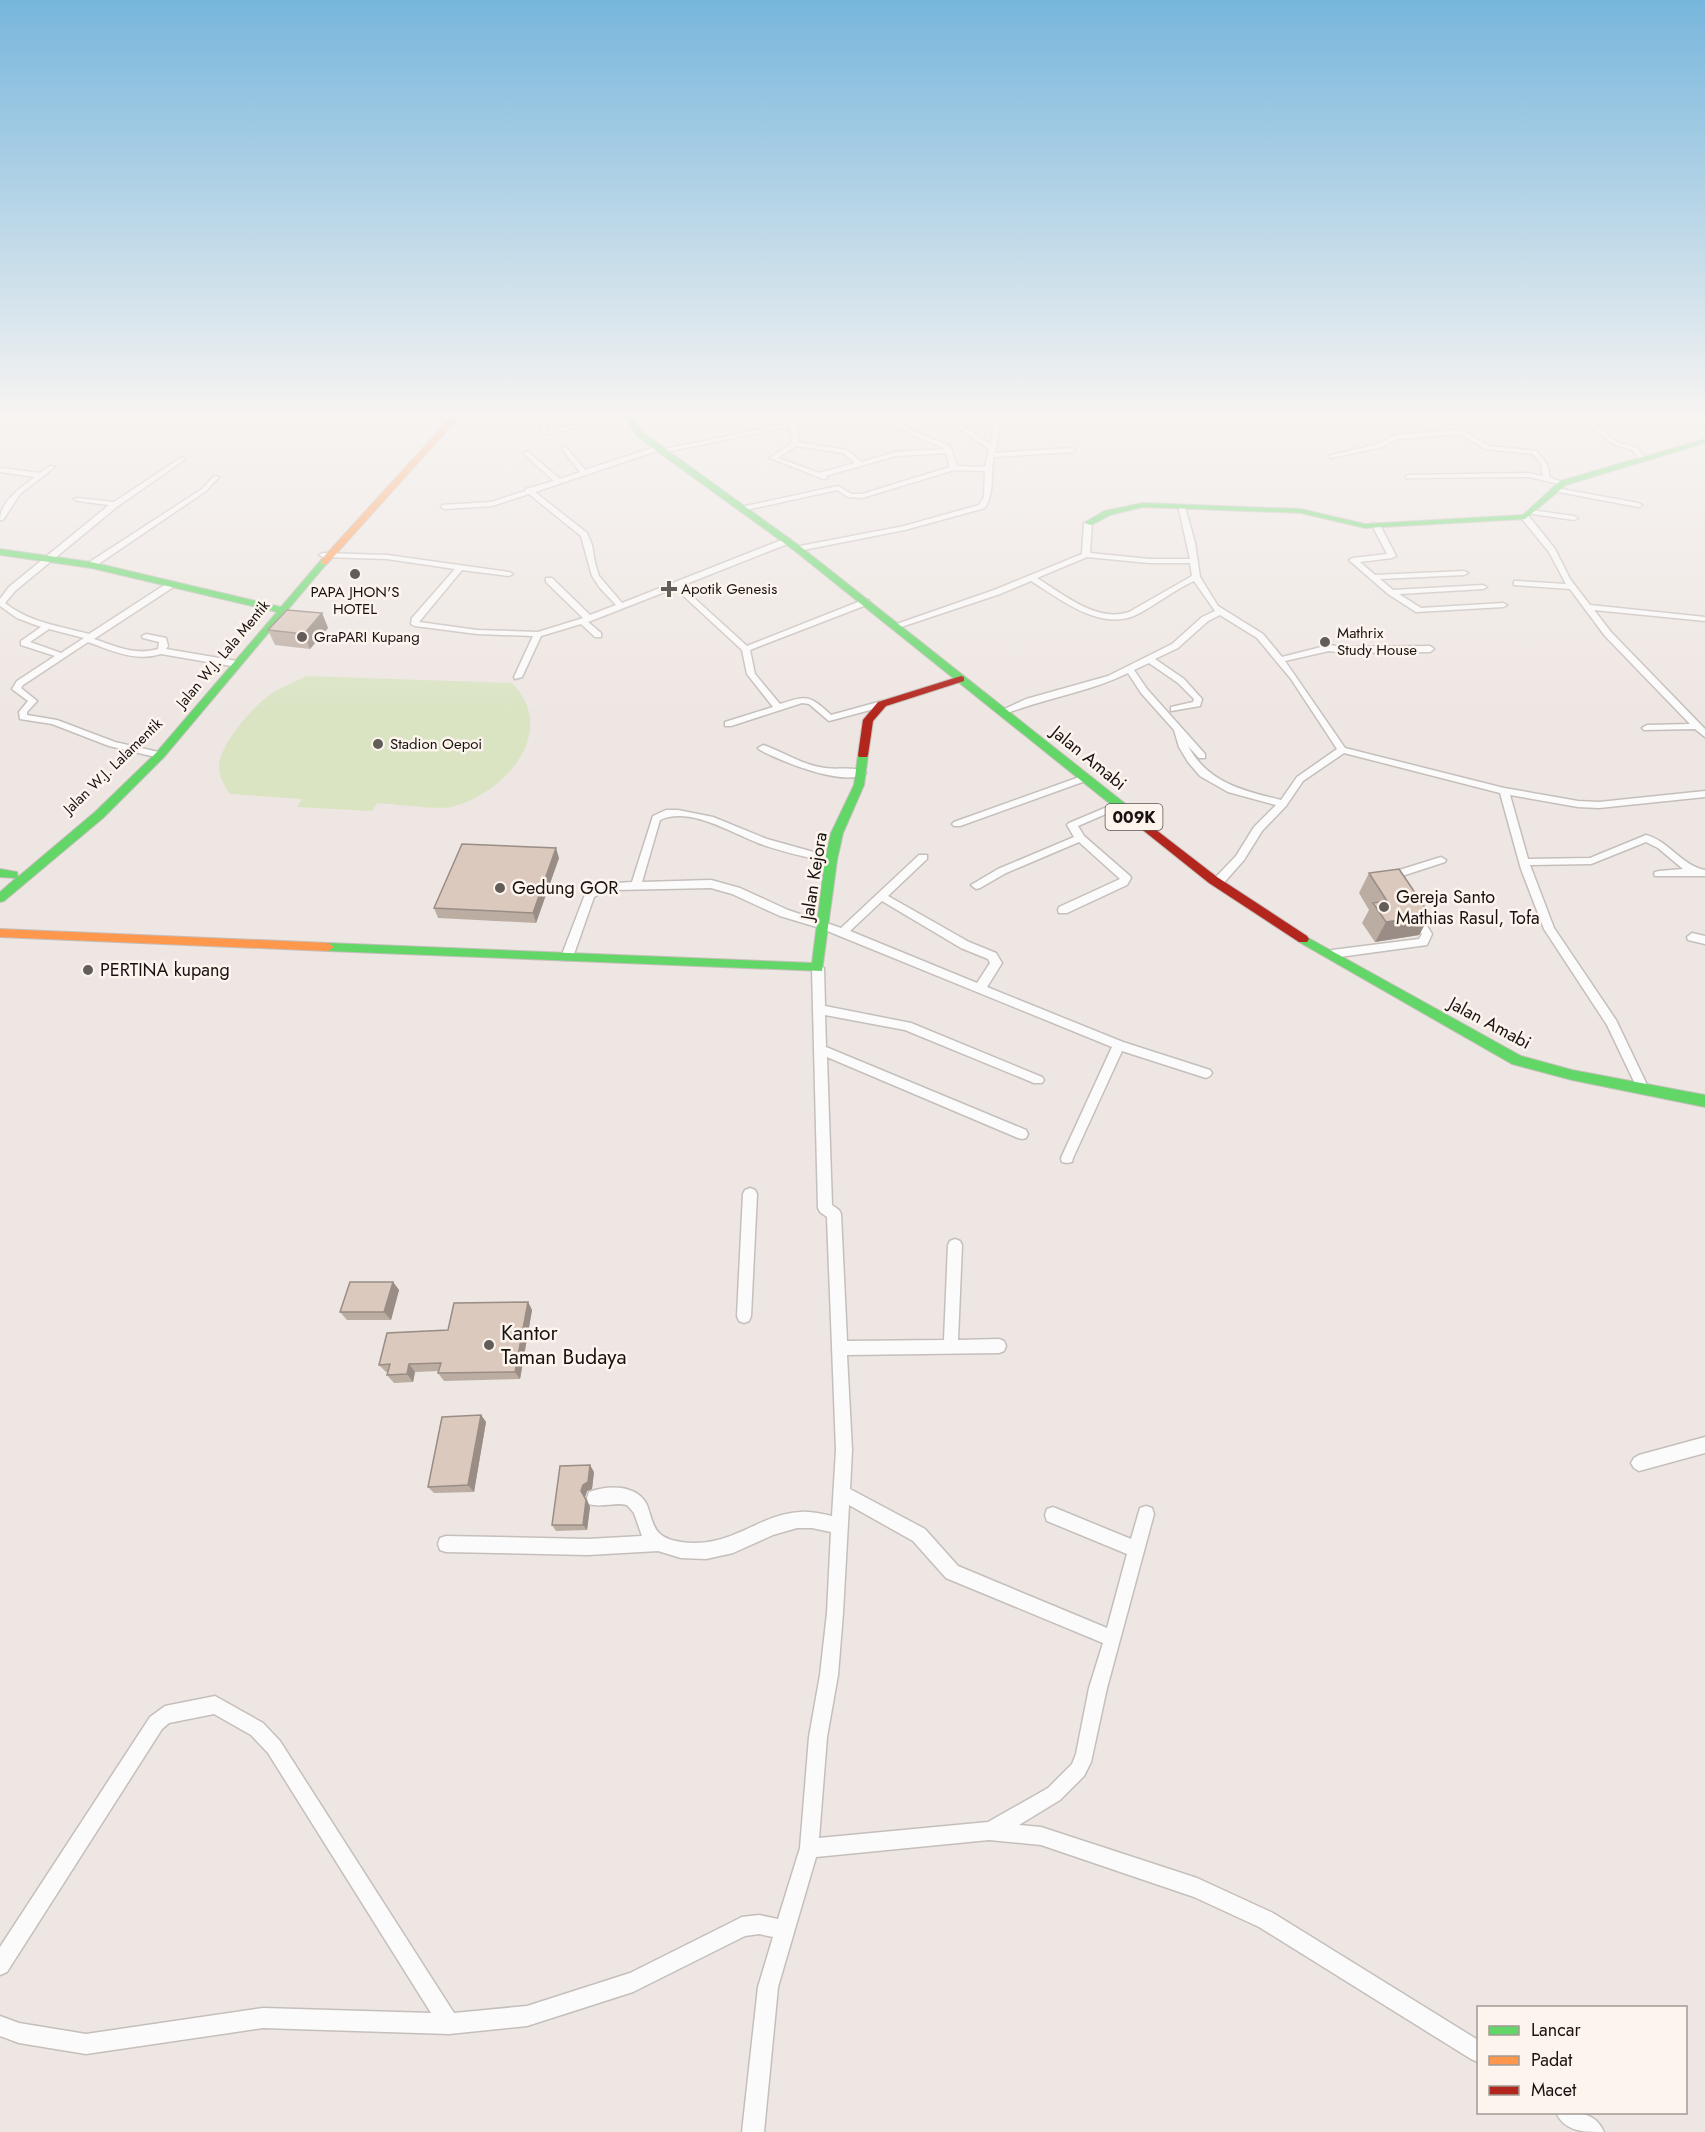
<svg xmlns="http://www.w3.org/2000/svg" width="1705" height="2132" viewBox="0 0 1705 2132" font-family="Jost,sans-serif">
  <rect width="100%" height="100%" fill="#eee6e2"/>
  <path fill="#dae4c3" d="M307 676 512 683C560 732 504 794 451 807 435 810 395 804 377 803L372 811 297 807 302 799 230 794C224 785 218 775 219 764 222 741 257 701 277 690 286 685 297 681 307 676Z"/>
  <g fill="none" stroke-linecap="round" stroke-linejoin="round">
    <g stroke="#c5bfbb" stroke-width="3">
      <path id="street" d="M541 416H547L546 428 549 430 616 416H627L548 434 540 429Z
        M791 416H795L797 422 831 416H844L841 418 797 425 798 442 847 450 861 462 896 452 945 449 907 432 884 416H891L911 430 950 446 957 466 985 467 989 449 959 428 948 416H954L963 426 990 444 996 416H1043L1041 419 1001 420 995 453 1072 448 1075 450 1072 452 994 457C990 475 995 492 985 508L905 530 798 551 794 549 795 547 904 526 979 505 984 497 985 471 954 470 862 498 848 497 837 490 741 511V507L838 486 852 494H862L950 467 946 453 896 456 825 476 828 478 823 479 770 458 792 443 790 426 662 453 660 452V450L535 492 587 533 592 545 595 563 599 576 622 603 784 539H790V543L681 586 747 646 863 600H869V604L750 650 755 674 780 704C808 695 809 695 831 715L882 701 886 704 885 706 829 721 809 704 802 703 731 726H725V722L773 707 747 674 742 650 675 588 588 622 601 633V637H595L581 624 541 636 522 677 515 679 514 677 533 636 477 634 415 626 411 624 412 618 455 569 387 559 323 557 319 555 323 553 387 555 509 572 513 574 509 576 462 570 419 622 477 630 538 632 580 619 583 618 546 582V578H552L590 615 616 605 600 588 592 576 581 536 529 494 492 506 445 509 441 507 442 505 491 502 525 491 526 489 554 481 524 454V452H528L560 479 580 472 562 449V447H566L585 470 658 446 661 448 660 450 790 423ZM796 446 843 453 855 463 819 473 778 458Z
        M1433 416H1440L1489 446 1537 451 1547 464 1550 478 1566 483 1563 485 1529 477 1406 478V476L1408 475 1529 473 1543 476 1541 464 1533 454 1485 449 1460 434 1397 439 1382 447 1331 458 1328 456 1378 444 1395 435 1455 430Z
        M1577 416H1584L1617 442 1637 448 1646 459 1641 460 1632 450 1613 444Z
        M182 457 185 459 184 460 118 506 15 591 5 603C30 623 60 626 89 634L169 582H175V586L94 639C115 646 135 656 158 649L159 642 143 638 142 636 146 634 166 638 168 646 166 649 237 661 241 664 237 667 161 654C135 662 113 651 88 642L23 685 21 688 37 701 27 712V715L57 720 115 742 163 753V757L160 758 109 746 52 724 20 719 19 712 28 701 12 689 17 681 55 656 21 645V641L41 627 17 618 0 606V599L9 587 109 505 78 501 74 499 76 498 114 502ZM49 629 84 638 61 653 30 642Z
        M50 466 55 467 20 494 3 520H0C0 501 22 487 35 477L0 472V468L40 473Z
        M214 476 219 477 206 491 94 567H88V563L202 489Z
        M1556 488 1638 503 1642 505 1638 507 1554 491V489Z
        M1178 505 1185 507 1195 543 1200 577 1218 606 1263 634 1282 657 1329 645 1344 647 1430 646 1434 649 1430 652 1344 653 1329 651 1285 661 1345 748 1504 788 1578 801 1599 802 1705 791V797L1599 808 1578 807 1510 795 1528 859 1590 858 1646 835C1669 841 1682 866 1705 870V876H1655L1654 874 1655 872 1659 871 1683 869 1658 848 1646 842 1591 864 1530 865 1554 928 1616 1020 1648 1087 1646 1090H1638L1607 1025 1544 929 1521 869 1500 793 1344 753 1303 781 1286 806 1262 831 1244 860 1221 886 1217 887 1212 883 1213 880 1236 856 1254 827 1276 805 1228 792 1200 776 1188 762 1179 747 1174 730 1141 693 1128 673C1090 692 1045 698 1005 714L1002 715 998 712 1026 699 1108 676 1172 644 1202 617 1215 611 1194 581C1174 590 1157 604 1138 614 1102 633 1060 599 1031 581L1000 594 898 628 891 626 994 590 1082 554 1084 523 1088 521 1092 523 1090 553 1149 559H1190ZM1087 557 1149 563H1190L1192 576 1129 612C1097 623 1063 594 1037 578ZM1220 615 1257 638 1291 679 1337 749 1297 777 1281 800C1243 791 1207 782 1188 746L1199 758H1205V754L1147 689 1134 670 1149 663 1178 683 1194 699 1193 702 1171 707V711L1200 706 1202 699 1184 679 1155 659 1178 648 1208 621Z
        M1530 510 1574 516 1578 518 1574 520 1533 514H1530Z
        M1522 515H1528L1555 549 1570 579 1590 605 1705 617V621L1594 610 1611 632 1705 729V737L1695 729 1644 730 1642 728 1647 725 1690 724 1605 636 1570 589 1514 585V581H1517L1566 584 1549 552 1522 519Z
        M1373 523 1380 525 1396 556 1392 558 1360 562 1375 575 1464 571 1468 573 1464 575 1380 579 1393 590 1483 585 1487 587 1483 589 1399 594 1421 608 1503 603 1507 605 1503 607 1416 612 1388 594 1349 560 1353 558 1387 554 1372 525Z
        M763 745C784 752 802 765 825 768 836 770 857 766 866 773 845 788 781 761 760 750L758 748Z
        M1085 775 1088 776V780L960 826H954L952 824 954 822Z
        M1119 802 1122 803V807L1078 826 1084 836 1130 876 1131 878 1127 885 1067 913H1059L1058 910 1059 907 1120 879 1079 842 1006 873 980 888 976 889 971 885 998 869 1074 837 1067 825 1069 823Z
        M678 810 713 817 767 839 835 858 836 860 831 863C807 857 782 852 758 843 732 833 689 806 660 820L642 882 711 880 740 888 788 910 841 928 919 855H927V859L888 896 969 942 996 953 1002 963 987 987 1123 1042 1210 1070 1212 1073 1210 1076 1206 1078 1122 1051 1073 1158 1072 1162 1067 1163 1062 1162 1061 1158 1112 1047 820 928 780 916 732 894 711 888 615 890 605 891 594 897 573 957 571 960H563L561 957 586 892 602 884 632 882 653 816 666 810ZM882 901 961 948 988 959 990 963 977 983 850 931Z
        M1441 857 1446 860 1445 862 1402 876 1400 886 1396 887 1391 883 1393 872Z
        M1414 910 1418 911 1432 934 1427 945 1332 958 1326 954 1332 950 1419 939 1422 934 1409 914Z
        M1692 933 1705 936V944L1688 940 1687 937Z
        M818 964 824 968 825 1006 911 1023 1042 1077 1044 1080 1042 1083H1034L905 1030 825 1015 826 1047 1026 1130 1028 1134 1026 1138 1022 1139 1018 1138 827 1057 832 1205 839 1210 841 1214 847 1341 944 1340 948 1245 950 1241 955 1239 960 1241 962 1245 958 1340 999 1339 1004 1341 1006 1346 1004 1351 999 1353 847 1355 852 1450 850 1489 925 1529 958 1566 1107 1628 1127 1554 1047 1521 1045 1515 1047 1509 1053 1507 1131 1539 1140 1508 1146 1506 1152 1508 1154 1514 1107 1688 1091 1762 1084 1776 1060 1800 1019 1825 1041 1827 1197 1878 1273 1913 1478 2040V2062L1471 2059 1259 1927 1194 1897 1041 1845 989 1840 816 1857 778 1987 764 2132H742L758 1987 773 1937 759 1934 745 1936 633 1992 527 2026 449 2034 263 2028 86 2054 19 2043 0 2036V2016L19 2023 86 2034 263 2008 431 2013 268 1753 251 1735 214 1714 169 1723 162 1729 7 1972 0 1975V1947L150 1717 165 1706 215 1696 263 1723 280 1741 454 2013 527 2006 630 1973 742 1917 759 1915 778 1919 800 1848 809 1737 820 1675 827 1613 831 1532 812 1528H797L773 1535 733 1553 706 1559 681 1558 658 1551 588 1555 446 1552 440 1550 438 1544 440 1538 446 1536 588 1539 642 1536 634 1513 627 1505C615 1502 601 1508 589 1504L587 1498 589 1492C608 1485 637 1484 647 1505 651 1515 652 1527 660 1534 666 1539 674 1541 681 1542 732 1549 756 1515 800 1512 811 1511 822 1514 832 1516L836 1450 827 1217 820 1212 818 1208 812 968ZM849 1505 913 1541 946 1578 1103 1643 1089 1688 1076 1754 1072 1764 1048 1788 988 1822 819 1838 827 1737 838 1675 843 1613Z
        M750 1188 755 1190 757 1194 751 1316 749 1321 744 1323 739 1321 737 1316 743 1194 745 1190Z
        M1705 1437V1453L1639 1471 1634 1468 1631 1463 1634 1458 1639 1455Z
        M1556 2112C1575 2112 1595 2111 1604 2132 1584 2132 1564 2132 1556 2112Z"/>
    </g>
    <g stroke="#c5bfbb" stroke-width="2">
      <path id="fast" d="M623 416H630L645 434 801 547 1142 817V823H1134L795 551 639 438Z
        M1705 439V443L1566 485 1525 519 1365 528 1301 513 1143 507 1110 515 1091 525 1084 523 1104 511 1143 503 1301 509 1365 524 1523 515 1560 481Z
        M0 549 91 562 281 607 321 560 328 562 164 757 103 818 4 901 0 902V892L16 878 0 877V869L17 872 18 877 95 812 156 753 277 612 91 568 0 555Z
        M863 752 868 755 864 785 843 833 837 860 822 971 328 951 322 947 328 943 812 963 825 860 831 833 854 785 858 755Z
        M1303 935 1521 1056 1572 1070 1705 1095V1107L1572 1080 1512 1064 1299 942 1297 939Z"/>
    </g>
    <g stroke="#c5bfbb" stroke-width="2">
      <path id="slow" d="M452 416H460L327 564H321V560Z
        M0 929 328 943 334 947 328 951 0 937Z"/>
    </g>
    <g stroke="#c5bfbb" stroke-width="2">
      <path id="jam" d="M961 676 964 677V681L886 706 873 721 868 755 867 757H859L858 755 863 720 878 702Z
        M1138 816 1217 877 1307 936 1309 939 1307 942H1299L1209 883 1134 823V817Z"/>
    </g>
    <use href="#street" fill="#fcfbfb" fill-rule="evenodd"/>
    <use href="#fast" fill="#63d668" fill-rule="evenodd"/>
    <use href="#slow" fill="#ff974d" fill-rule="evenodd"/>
    <use href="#jam" fill="#b3261e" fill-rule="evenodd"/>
  </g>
  <path fill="#bcada3" d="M322 613 328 628 310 649 275 645 268 630Z
    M559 858 536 923 438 918 434 908Z
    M1369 873 1430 915 1419 935 1375 942 1362 923 1369 910 1359 893Z
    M393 1282 399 1290 391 1320H347L340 1312Z
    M528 1302 532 1310 520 1379 444 1381 438 1373 439 1371 415 1372 413 1382 394 1383 387 1375 388 1372H386L379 1365 448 1330Z
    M481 1415 486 1422 474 1492 434 1493 428 1487Z
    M594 1472 592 1489 587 1491 585 1497 590 1507 587 1530 556 1531 552 1525Z"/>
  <path fill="#998d85" d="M322 613 328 628 310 649 304 634Z
    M556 848 559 858 536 923 533 913Z
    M1430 915 1419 935 1375 942 1386 922Z
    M393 1282 399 1290 391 1320 384 1312Z
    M528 1302 532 1310 520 1379 515 1372Z
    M409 1364 415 1372 413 1382 407 1374Z
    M481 1415 486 1422 474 1492 468 1485Z
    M590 1465 594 1472 592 1489 587 1491 585 1497 590 1507 587 1530 583 1525 581 1491Z"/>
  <path fill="#dbc9be" stroke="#998d85" stroke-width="1.5" d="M287 610 322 613 304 634 268 630Z
    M462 844 556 848 533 913 434 908Z
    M1399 869 1430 915 1386 922 1373 903 1387 901 1369 873Z
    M350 1282H393L384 1312H340Z
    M528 1302 515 1372 438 1373 441 1363 409 1364 407 1374 387 1375 390 1364 379 1365 387 1333 448 1330 454 1303Z
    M481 1415 468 1485 428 1487 442 1417Z
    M590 1465 588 1482 583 1485 581 1491 586 1500 583 1525H552L560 1466Z"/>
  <linearGradient id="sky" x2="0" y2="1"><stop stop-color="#77b6dc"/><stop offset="0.58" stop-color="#f7f4f2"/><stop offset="1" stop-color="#f7f4f2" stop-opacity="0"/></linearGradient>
  <rect width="1705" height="714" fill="url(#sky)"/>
  <g fill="#635d5a" stroke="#fdf4ee" stroke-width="2">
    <circle cx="355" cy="574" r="6"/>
    <path d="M666 580h6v6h6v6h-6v6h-6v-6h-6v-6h6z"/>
    <circle cx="302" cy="637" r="6"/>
    <circle cx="1325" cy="642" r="6"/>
    <circle cx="378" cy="744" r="6"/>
    <circle cx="500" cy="888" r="6"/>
    <circle cx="1384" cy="907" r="6"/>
    <circle cx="88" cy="970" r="6"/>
    <circle cx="489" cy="1345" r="6"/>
  </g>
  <g text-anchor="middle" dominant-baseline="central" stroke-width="5" stroke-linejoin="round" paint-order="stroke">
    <g font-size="15" fill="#181310" stroke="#fdf4ee" text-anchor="start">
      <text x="681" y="589">Apotik Genesis</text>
      <text x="355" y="592" text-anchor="middle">PAPA JHON'S<tspan x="355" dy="17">HOTEL</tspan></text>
      <text x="1337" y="633">Mathrix<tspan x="1337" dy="17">Study House</tspan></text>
      <text x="314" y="637">GraPARI Kupang</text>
      <text x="390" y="744">Stadion Oepoi</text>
    </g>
    <g font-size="15" fill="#181310" stroke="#fdf4ee">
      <text transform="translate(223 654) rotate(-50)">Jalan W.J. Lala Mentik</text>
      <text transform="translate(113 766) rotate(-44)">Jalan W.J. Lalamentik</text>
    </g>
    <rect fill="#fdf4ee" stroke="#5d5653" stroke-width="1.5" x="1105.5" y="804" width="57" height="26" rx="4.5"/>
    <g font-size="16" font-weight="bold" fill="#181310">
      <text x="1134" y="817">009K</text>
    </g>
    <g font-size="18" fill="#181310" stroke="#fdf4ee">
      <text transform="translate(1089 758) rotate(39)">Jalan Amabi</text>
      <text transform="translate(814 876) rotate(-81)">Jalan Kejora</text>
      <text transform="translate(1490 1023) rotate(28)">Jalan Amabi</text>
    </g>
    <g font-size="18" fill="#181310" stroke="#fdf4ee" text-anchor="start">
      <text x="512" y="888">Gedung GOR</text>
      <text x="1396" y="897">Gereja Santo<tspan x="1396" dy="21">Mathias Rasul, Tofa</tspan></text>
      <text x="100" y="970">PERTINA kupang</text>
    </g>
    <g font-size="21" fill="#181310" stroke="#fdf4ee" text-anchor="start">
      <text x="501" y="1333">Kantor<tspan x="501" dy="24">Taman Budaya</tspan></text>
    </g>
  </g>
  <rect x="1477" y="2006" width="210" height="108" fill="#fdf4ee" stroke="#a19a95" stroke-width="1.5"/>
  <rect x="1489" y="2026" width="30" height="9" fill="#63d668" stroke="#a19a95" stroke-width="1.5"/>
  <text x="1531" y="2036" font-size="18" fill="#181310">Lancar</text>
  <rect x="1489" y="2056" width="30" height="9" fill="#ff974d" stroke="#a19a95" stroke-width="1.5"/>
  <text x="1531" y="2066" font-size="18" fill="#181310">Padat</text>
  <rect x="1489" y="2086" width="30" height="9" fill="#b3261e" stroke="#a19a95" stroke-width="1.5"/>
  <text x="1531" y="2096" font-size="18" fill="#181310">Macet</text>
</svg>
